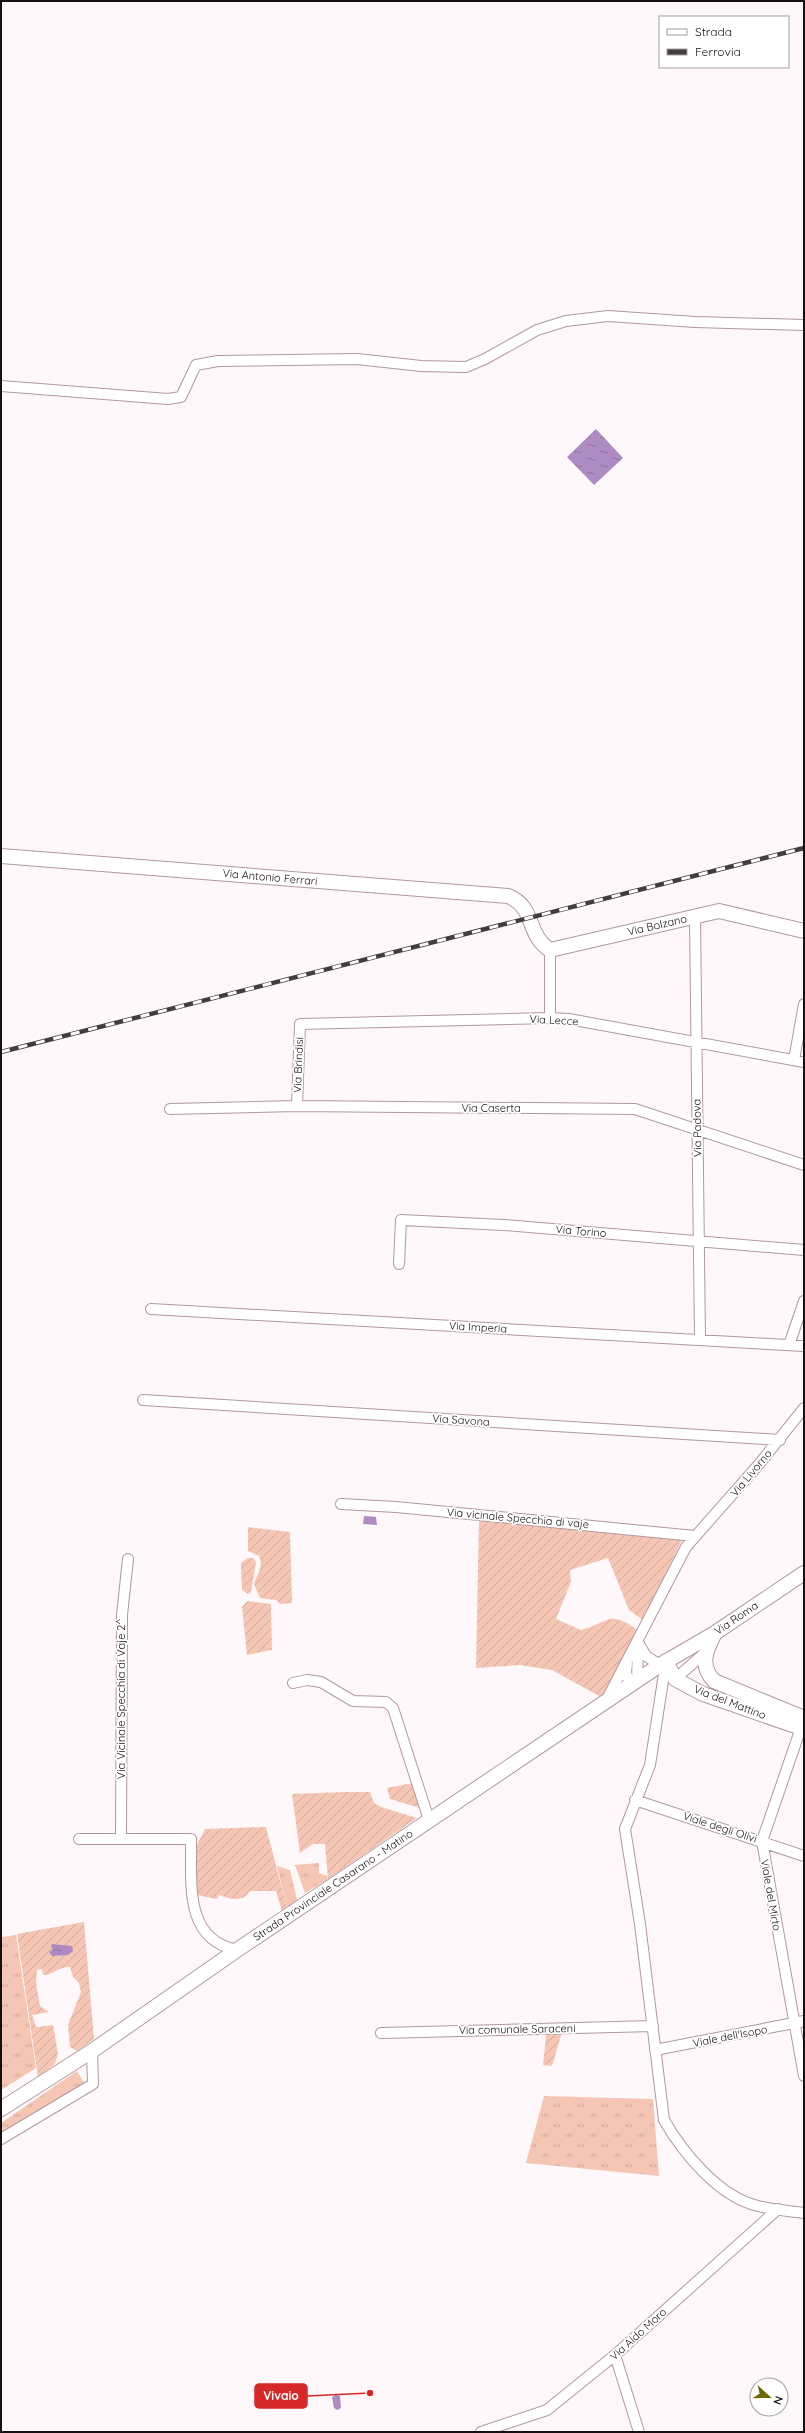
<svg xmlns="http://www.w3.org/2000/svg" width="805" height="2433" viewBox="0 0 805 2433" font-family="Quicksand,sans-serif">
  <defs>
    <pattern id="grass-tufts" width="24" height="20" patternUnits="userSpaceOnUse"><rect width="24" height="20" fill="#f6c6b4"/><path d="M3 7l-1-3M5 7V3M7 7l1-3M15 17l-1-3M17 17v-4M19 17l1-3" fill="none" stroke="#d2a99a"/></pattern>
    <pattern id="garden-furrows" width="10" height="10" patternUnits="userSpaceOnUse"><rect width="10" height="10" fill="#f6c6b4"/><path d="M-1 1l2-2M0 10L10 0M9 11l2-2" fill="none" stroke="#d2a99a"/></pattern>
    <pattern id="water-ripples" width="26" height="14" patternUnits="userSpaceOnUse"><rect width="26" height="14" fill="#ae8cc3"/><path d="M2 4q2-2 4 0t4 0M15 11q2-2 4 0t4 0" fill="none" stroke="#8d719d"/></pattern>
  </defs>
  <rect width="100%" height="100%" fill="#fef8fa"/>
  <path fill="url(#grass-tufts)" d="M319 1863V1873L327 1876 328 1879 305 1893 295 1865Z
    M277 1866 290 1870 297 1900 287 1908Z
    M16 1935 36 2068 1 2090V1937Z
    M77 2071 85 2084 1 2134V2123Z
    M544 2096 653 2099 659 2176 526 2163Z"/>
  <path fill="url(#garden-furrows)" d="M479 1518 680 1537 682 1540 643 1620 629 1610 608 1558 570 1570 571 1582 556 1619 581 1630C611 1622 608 1609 639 1631L601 1697 552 1670 519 1665 476 1668Z
    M248 1527 290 1532 292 1603 280 1604 276 1600 260 1598 254 1584C257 1574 264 1567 259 1556L248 1551Z
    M248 1558H253L256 1562 251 1592 248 1594 242 1590 241 1563Z
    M247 1601 271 1604 272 1650 247 1655 242 1607Z
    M413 1783 420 1808 390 1799 387 1788Z
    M345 1792H370L374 1803 381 1807 417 1818 328 1879 325 1844H313L300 1853 292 1794Z
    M266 1827 287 1908 282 1911 276 1891H250C243 1903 230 1899 219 1895L217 1899 196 1895 197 1845 205 1829Z
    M84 1922 94 2039 77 2051 70 2047 68 2025 81 1992 79 1983 73 1977 70 1967C60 1966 53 1975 43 1975L42 1969 37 1970 36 1983 40 2006 49 2012 32 2015 36 2027 53 2025 58 2054 55 2064 38 2077 17 1934Z
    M562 2032 552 2066 543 2065 546 2036 548 2033Z"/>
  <path fill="url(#water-ripples)" d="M596 429 623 458 594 485 567 457Z
    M364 1516 376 1517 377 1525 363 1524Z
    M52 1944 72 1946 73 1951 68 1955 52 1956 49 1952 53 1949 51 1946Z
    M336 2395 340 2396 341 2408 337 2410 334 2408 332 2397Z"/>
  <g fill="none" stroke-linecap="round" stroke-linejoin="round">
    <g stroke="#b198a0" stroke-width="12">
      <path id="street" d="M1 386 168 399 181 397 196 365 218 361 357 359 421 366 466 367 485 359 537 330 566 321 608 316 695 322 804 325
        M695 917 700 1340
        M550 950V1018
        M794 1060 804 1004
        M297 1106 300 1024 550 1018 569 1019 804 1062
        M170 1109 297 1106 635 1109 804 1165
        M399 1264 401 1220 504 1225 804 1250
        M151 1309 804 1346
        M789 1345 804 1301
        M143 1400 780 1440
        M341 1504 396 1507 695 1536
        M639 1644 646 1656 660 1665
        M666 1661 650 1765 625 1829 640 1924 664 2120C683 2153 719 2197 758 2206 773 2210 789 2211 804 2213
        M627 1664 626 1672 628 1679 637 1681 638 1644
        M675 1679 707 1651
        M293 1683 307 1680 321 1682 353 1701 386 1702 393 1708 429 1820
        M606 1701 686 1547 760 1463 804 1408
        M803 1722 762 1841 804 2076
        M635 1800 804 1856
        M79 1839H191C192 1882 183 1939 237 1950
        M121 1839 122 1615 128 1559
        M381 2033 653 2026
        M655 2050 804 2021
        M1 2139 93 2084 92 2051
        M615 2355 639 2432
        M481 2432 547 2410 615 2355 778 2209"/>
    </g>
    <g stroke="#b198a0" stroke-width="16">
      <path id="secondary" d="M1 856 508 896C536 907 526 935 550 950L719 911 804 931
        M715 1633C706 1650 699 1665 714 1681L804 1718
        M666 1661 675 1679 703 1694 804 1729
        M1 2109 92 2051 237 1950 660 1665 715 1633 804 1573"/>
    </g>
    <use href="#street" stroke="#fff" stroke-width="10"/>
    <use href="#secondary" stroke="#fff" stroke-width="14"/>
    <g stroke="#443b3e" stroke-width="4.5">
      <path id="rail" d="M1 1052 804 848"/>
    </g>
    <use href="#rail" stroke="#fff" stroke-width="3" stroke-dasharray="9" stroke-linecap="butt"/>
  </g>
  <g text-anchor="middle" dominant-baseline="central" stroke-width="3.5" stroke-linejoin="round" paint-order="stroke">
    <g font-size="11" fill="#180f12" stroke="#fff">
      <text transform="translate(270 877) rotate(5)">Via Antonio Ferrari</text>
      <text transform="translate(657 925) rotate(-13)">Via Bolzano</text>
      <text transform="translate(554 1020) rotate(3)">Via Lecce</text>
      <text transform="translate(298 1065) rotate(-88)">Via Brindisi</text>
      <text x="491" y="1108">Via Caserta</text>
      <text transform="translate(697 1128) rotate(-91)">Via Padova</text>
      <text transform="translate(581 1231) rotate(5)">Via Torino</text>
      <text transform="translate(478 1327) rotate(3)">Via Imperia</text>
      <text transform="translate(461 1420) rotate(4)">Via Savona</text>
      <text transform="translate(751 1473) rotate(-50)">Via Livorno</text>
      <text transform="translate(518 1518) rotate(5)">Via vicinale Specchia di vaje</text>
      <text transform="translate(736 1618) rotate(-34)">Via Roma</text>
      <text transform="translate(121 1699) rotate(-90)">Via Vicinale Specchia di Vaje 2^</text>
      <text transform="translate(730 1702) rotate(21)">Via del Mattino</text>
      <text transform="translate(720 1827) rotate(18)">Viale degli Olivi</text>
      <text transform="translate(333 1885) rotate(-34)">Strada Provinciale Casarano - Matino</text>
      <text transform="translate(771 1895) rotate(80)">Viale del Mirto</text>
      <text transform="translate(517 2029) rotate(-1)">Via comunale Saraceni</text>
      <text transform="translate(730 2036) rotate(-11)">Viale dell'Isopo</text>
      <text transform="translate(638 2334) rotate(-42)">Via Aldo Moro</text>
    </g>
  </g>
  <path fill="none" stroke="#d62828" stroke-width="1.5" d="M370 2393L307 2396"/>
  <circle fill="#d62828" stroke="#fff" stroke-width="1.5" cx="370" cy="2393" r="4"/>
  <rect fill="#d62828" stroke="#d62828" stroke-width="1.5" x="255" y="2384" width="52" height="24" rx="4"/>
  <g font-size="12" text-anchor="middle" font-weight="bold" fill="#fff">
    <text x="281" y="2400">Vivaio</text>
  </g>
  <rect width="805" height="2433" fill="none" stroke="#180f12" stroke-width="4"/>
  <rect x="659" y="16" width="130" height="52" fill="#ffffff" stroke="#a39fa0"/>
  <rect x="667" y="29" width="20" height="6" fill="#ffffff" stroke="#a39fa0"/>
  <text x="695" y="36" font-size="12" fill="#180f12">Strada</text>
  <rect x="667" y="49" width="20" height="6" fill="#443b3e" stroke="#a39fa0"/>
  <text x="695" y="56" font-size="12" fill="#180f12">Ferrovia</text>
  <g transform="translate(769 2397) rotate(111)"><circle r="19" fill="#ffffff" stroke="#a39fa0"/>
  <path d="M0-3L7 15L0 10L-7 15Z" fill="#6b6904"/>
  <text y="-6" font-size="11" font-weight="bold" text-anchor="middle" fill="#180f12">N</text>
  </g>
</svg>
